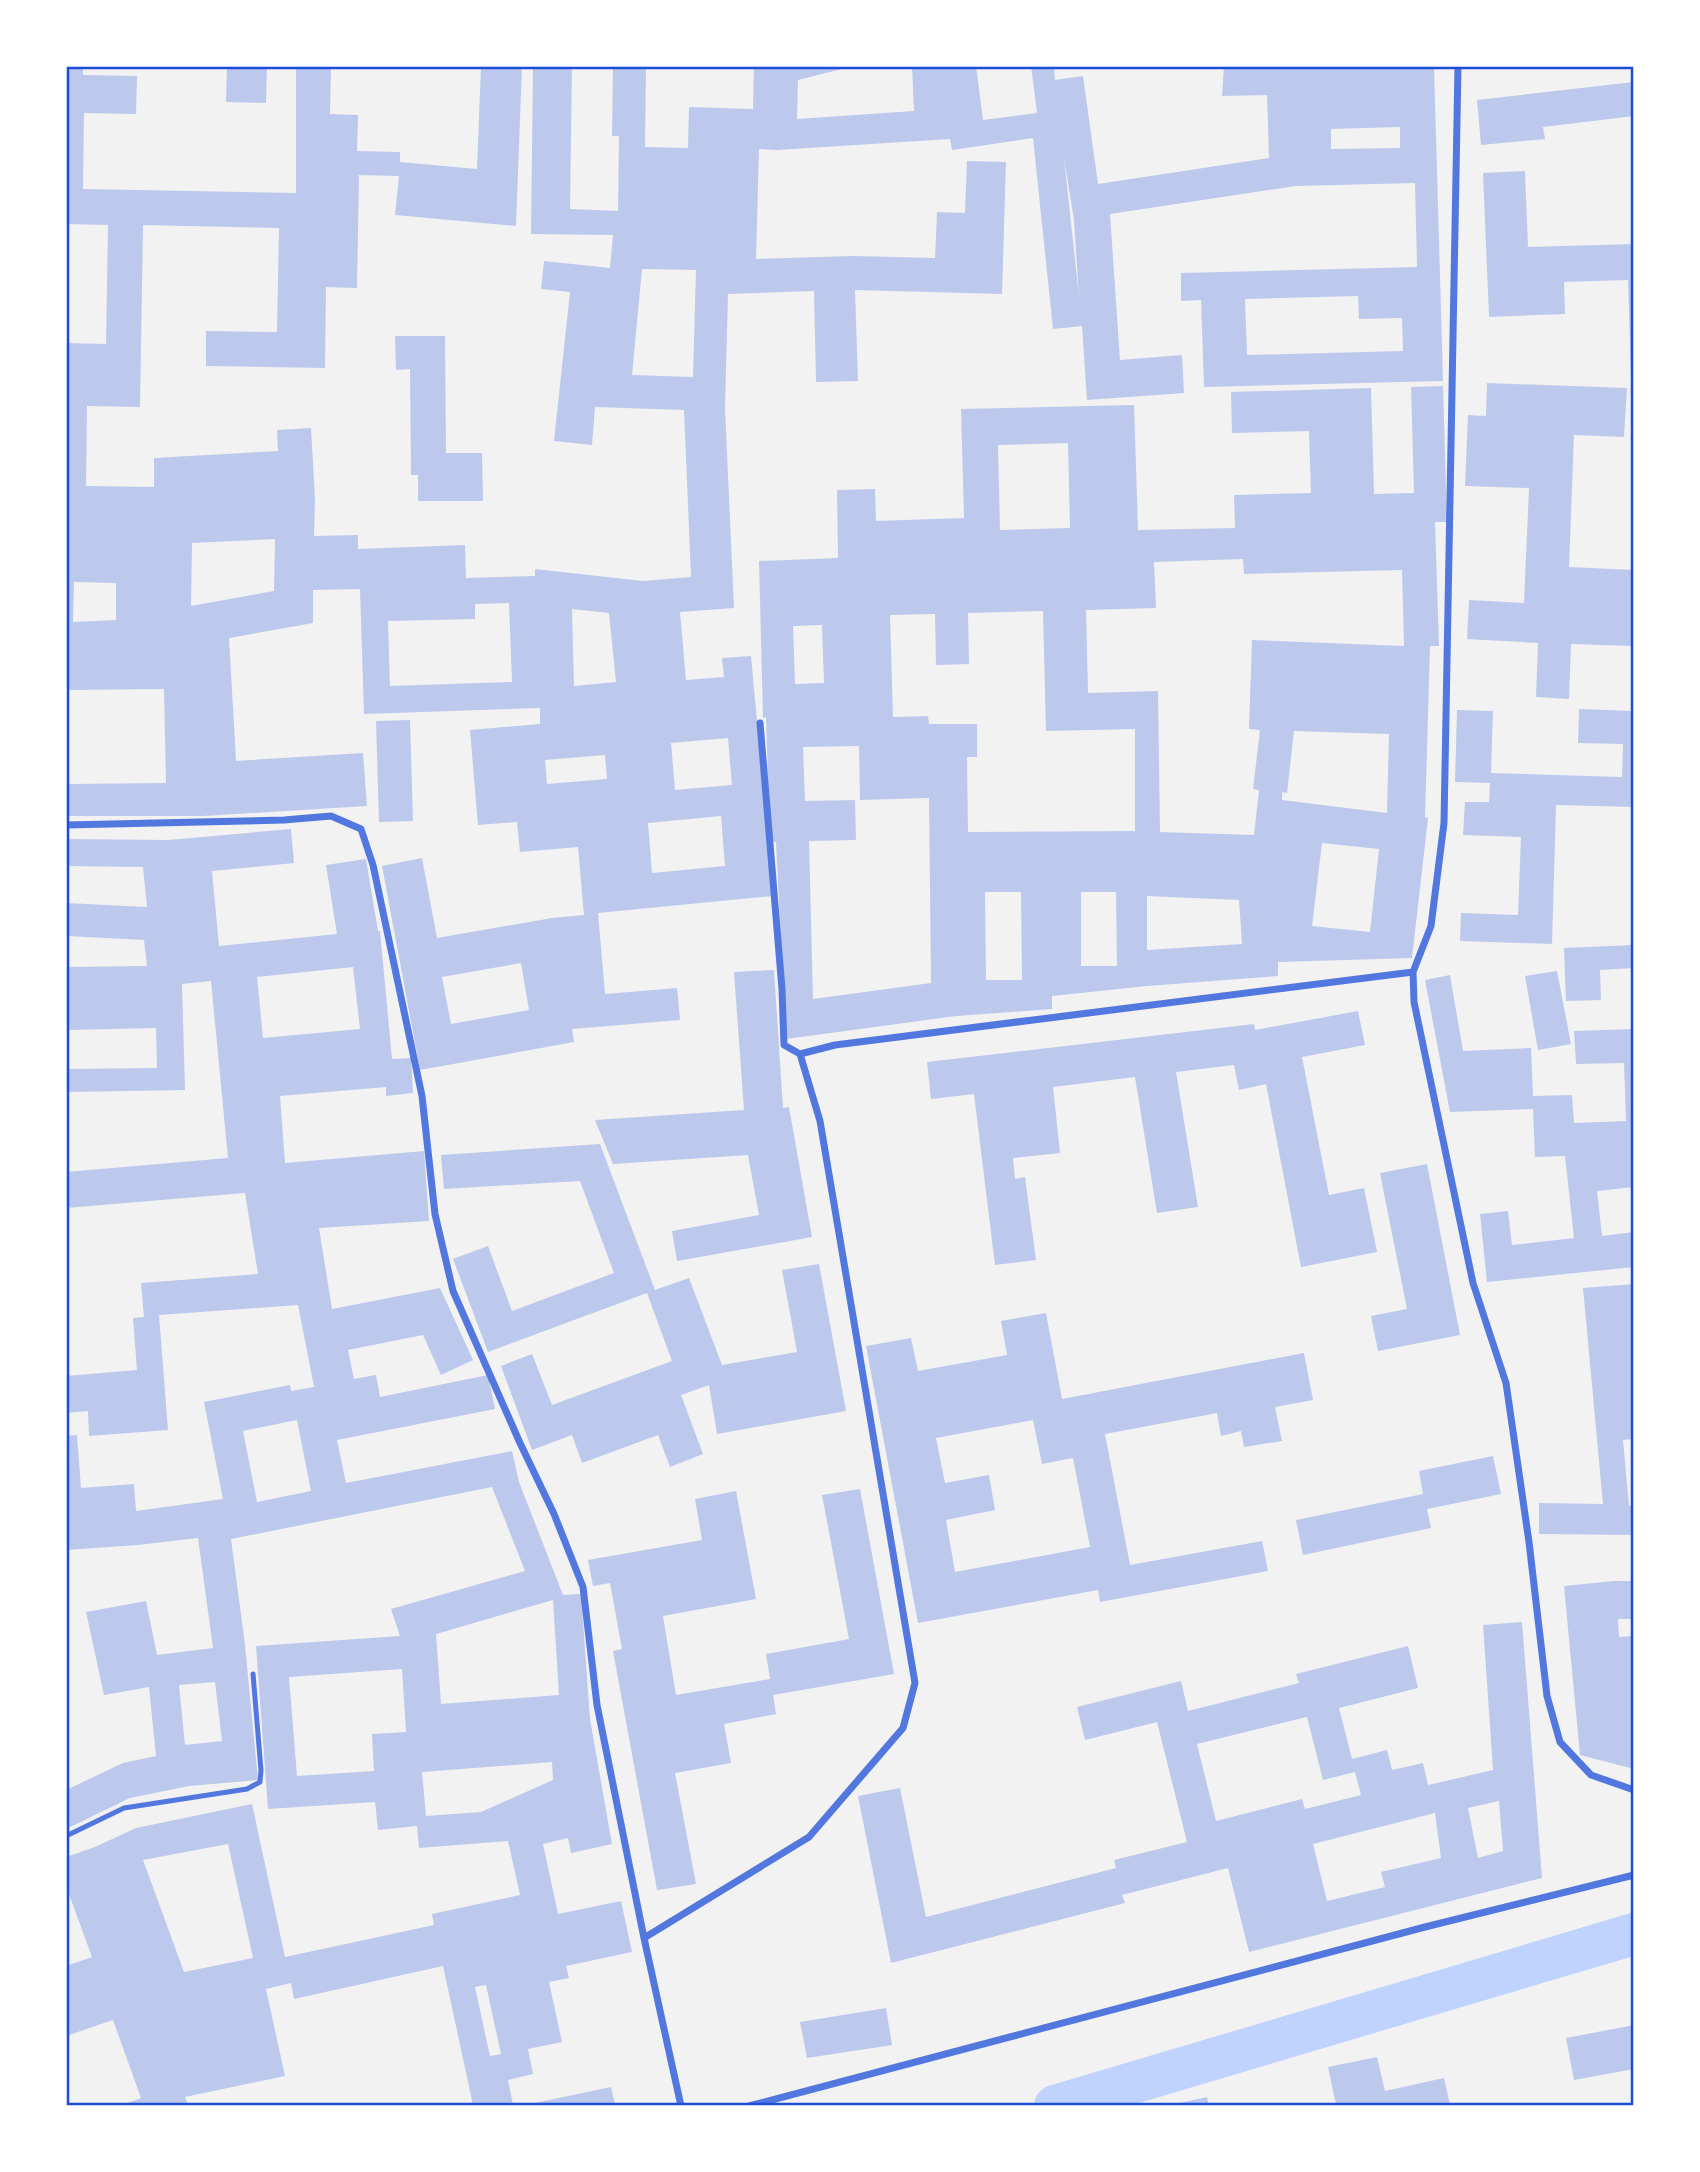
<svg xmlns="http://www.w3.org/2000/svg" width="1700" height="2172" viewBox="0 0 1700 2172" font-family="'Fira Sans Condensed',sans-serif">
  <rect width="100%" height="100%" fill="#f2f2f2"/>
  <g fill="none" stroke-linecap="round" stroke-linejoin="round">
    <path stroke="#bfd3fe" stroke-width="42" d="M1055 2106 1634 1934"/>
  </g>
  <path fill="#bdc9ec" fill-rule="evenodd" d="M66 66H83V75L137 76 136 114 84 113 83 189 296 193V66H331L330 114 358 115 357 151 400 152V162L477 169 481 66H522L516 226 395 215 399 176 359 175 357 288 326 287 325 368 206 366V331L277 332 279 228 143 225 140 407 87 406 86 486 154 487V458L278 451 277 430 311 428 315 499 314 536 358 535V549L465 545 466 578 535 576V569L643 581 691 577 684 410 595 407 592 445 554 441 570 292 541 289 544 261 610 268 613 235 531 234 533 66H572L570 209 618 211 619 136H612L613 66H646L645 147 688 148 689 107 753 109 754 66H854L798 80 797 119 914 111 912 66H976L983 120 1037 113 1031 66H1054L1055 80 1083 76 1098 184 1269 158 1267 95 1222 96 1224 66H1434L1443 381 1204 387 1201 300 1181 301V273L1417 267 1415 183 1296 186 1110 214 1120 360 1182 355 1184 393 1087 400 1082 326 1053 329 1033 138 952 150 950 139 777 150 759 149 756 259 853 256 935 258 937 212 965 213 967 161 1006 162 1002 294 855 290 858 381 816 382 814 291 728 294 725 408 734 608 680 612 686 680 724 677 722 658 751 656 773 896 598 913 605 994 677 988 680 1020 572 1029 574 1042 420 1070 382 866 422 858 437 938 552 918 584 915 578 847 520 852 517 822 478 825 470 730 540 724V708L364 714 360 589 313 590V623L229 638 236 761 363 753 367 806 203 816H66V766H69V784L166 783 164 689 66 690V343L106 344 108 225 66 224ZM1400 127V148L1331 149V129ZM1064 158 1074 220 1079 297ZM642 269 696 270 693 377 632 375ZM1358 296 1359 319 1402 318 1403 351 1247 355 1245 299ZM275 539 274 591 191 606 192 543ZM74 582 116 583V620L73 622ZM509 603 512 682 390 686 388 621 475 619V604ZM572 609 609 613 616 682 574 686ZM728 738 732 785 675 790 671 743ZM605 755 607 779 547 784 545 760ZM721 816 725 866 652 873 648 823ZM521 963 529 1010 451 1024 442 977Z
    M227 66H267L266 103 226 102Z
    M1634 82V116L1543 127 1545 139 1481 145 1477 100Z
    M1525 171 1528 247 1634 244V376H1631L1628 280 1564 282 1565 314 1489 317 1483 173Z
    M395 336H445L446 453H482L483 501H418V475H411L410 369 396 370Z
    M1487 383 1627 388 1624 437 1574 435 1569 567 1634 570V646L1571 644 1569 699 1536 697 1538 643 1467 639 1469 600 1524 603 1529 488 1465 486 1468 415 1486 416Z
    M1443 386 1447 522H1435L1439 646H1430L1425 817 1428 818 1412 958 1278 962V976L1147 986 1052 996V1009L956 1016 786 1039 776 842H770L766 717 763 718 759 561 838 558 837 490 875 489 876 521 964 518 961 409 1134 405 1138 530 1235 528 1234 495 1311 493 1309 431 1232 433 1231 392 1371 388 1374 494 1414 493 1411 387ZM1068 443 1070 528 1000 530 998 445ZM1243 559 1244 574 1402 570 1404 646 1252 640 1249 729 1260 730 1253 789 1259 790 1254 835 1160 832 1158 691 1088 693 1086 610 1156 608 1154 562ZM1043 611 1046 731 1135 729V831L968 832 967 757H977V724H929L928 716 893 717 890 615 935 614 936 665 969 664 968 613ZM822 625 824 683 795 684 793 626ZM1294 731 1389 734 1387 813 1282 800V792L1287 793ZM859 746 860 800 929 798 931 983 813 999 809 841 856 840 855 800 805 801 803 747ZM1322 843 1379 849 1370 932 1312 926ZM985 892H1021L1022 980H986ZM1081 892H1116L1117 966H1081ZM1147 896 1239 900 1242 944 1147 950Z
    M1579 709 1634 711V807L1556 805 1552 944 1460 941 1461 913 1518 915 1521 837 1463 835 1465 802H1489L1490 783 1455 782 1457 710 1493 711 1491 773 1622 777 1623 744 1578 743Z
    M410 720 413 821 379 822 376 721Z
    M291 829 294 863 212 871 219 946 337 934 326 865 366 859 378 931H380L392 1059 411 1058 413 1093 386 1096V1087L280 1096 285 1163 424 1151 429 1221 319 1228 332 1309 440 1288 473 1360 441 1375 423 1335 348 1350 354 1379 376 1375 380 1397 488 1375 495 1409 337 1440 346 1483 512 1451 519 1482 563 1595 581 1594 590 1719 612 1844 571 1853 568 1838 543 1844 558 1914 621 1901 632 1952 566 1966 569 1978 549 1982 562 2042 528 2049 533 2074 508 2080 513 2105H473L443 1966 294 1999 291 1983 266 1989 285 2076 185 2097 188 2105H122L141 2098 113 2020 66 2036V1966L92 1957 66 1886V1857L95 1847 136 1828 252 1804 285 1957 434 1925 432 1914 520 1895 508 1841 419 1848 417 1826 378 1830 375 1802 268 1809 256 1646 400 1636 391 1609 525 1571 492 1487 231 1539 245 1645 258 1780 189 1786 130 1798 66 1829V1790L123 1763 156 1756 149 1687 104 1695 86 1612 146 1601 157 1655 213 1648 198 1538 138 1545 66 1550V1436L77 1435 81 1488 134 1484 136 1511 223 1499 204 1402 290 1385 291 1391 314 1387 298 1305 159 1315 168 1430 89 1436 88 1411 66 1413V1376L137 1370 133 1318 144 1317 141 1283 258 1274 245 1193 66 1208V1172L228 1158 211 981 182 984 185 1090 69 1092 68 1069 157 1068 156 1028 68 1030 66 967 147 966 144 940 66 936V903L147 907 143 867 66 866V839L168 840ZM353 967 360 1029 263 1038 257 977ZM297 1420 311 1491 257 1502 243 1431ZM553 1600 559 1695 441 1704 436 1634ZM402 1669 406 1732 372 1734 374 1771 297 1776 289 1677ZM215 1682 222 1741 185 1745 179 1685ZM552 1762 553 1780 481 1812 426 1816 422 1772ZM228 1844 253 1958 184 1972 143 1860ZM486 1985 501 2054 490 2056 475 1987Z
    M1634 945V968L1600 970 1601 1000 1566 1001 1564 948Z
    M774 970 783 1108 789 1107 812 1237 677 1261 672 1231 759 1215 748 1155 613 1164 595 1120 744 1110 734 972Z
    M1557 971 1571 1044 1538 1050 1525 976Z
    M1450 975 1463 1051 1531 1048 1533 1096 1572 1095 1574 1123 1626 1121 1624 1063 1576 1064 1574 1031 1634 1029V1187L1597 1191 1602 1236 1634 1232V1267L1487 1282 1480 1214 1508 1211 1512 1245 1574 1238 1565 1156 1535 1157 1533 1109 1450 1112 1425 980Z
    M1358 1011 1365 1045 1302 1057 1329 1195 1364 1188 1377 1252 1301 1267 1266 1084 1239 1090 1234 1065 1176 1072 1198 1207 1157 1213 1135 1077 1053 1087 1060 1153 1013 1158 1015 1179 1025 1177 1036 1260 995 1265 974 1094 931 1099 927 1062 1254 1024 1255 1030Z
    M600 1144 655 1290 689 1278 722 1365 797 1352 782 1270 819 1264 846 1411 717 1434 709 1385 681 1395 703 1454 670 1467 658 1435 582 1463 572 1435 532 1450 501 1366 532 1354 552 1405 672 1361 647 1293 488 1352 453 1259 488 1246 512 1311 614 1273 580 1181 444 1189 441 1155Z
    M1427 1164 1460 1335 1378 1351 1371 1316 1407 1309 1380 1173Z
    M1634 1284V1439L1623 1440 1629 1506H1634V1535L1539 1534V1503L1603 1504 1583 1288Z
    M1046 1313 1062 1399 1304 1353 1313 1400 1275 1407 1282 1441 1244 1447 1241 1431 1221 1436 1217 1413 1105 1434 1130 1565 1262 1541 1268 1571 1100 1602 1098 1590 918 1623 866 1346 911 1338 918 1371 1007 1355 1001 1321ZM1033 1420 1042 1464 1073 1458 1090 1547 955 1572 946 1520 995 1510 989 1475 945 1483 936 1438Z
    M1493 1456 1501 1494 1427 1509 1431 1528 1303 1555 1296 1520 1423 1494 1419 1471Z
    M860 1489 894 1674 773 1695 776 1714 724 1724 731 1763 675 1773 696 1884 657 1890 613 1651 622 1649 610 1583 593 1586 588 1560 702 1540 695 1499 736 1491 756 1599 663 1616 676 1695 770 1679 766 1654 849 1639 822 1495Z
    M1614 1581H1634V1619H1618L1619 1637 1634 1636V1769L1580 1755 1564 1586Z
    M1522 1622 1542 1878 1249 1952 1228 1868 1122 1895 1125 1903 891 1963 858 1796 900 1788 926 1917 1116 1868 1114 1860 1187 1842 1157 1722 1085 1740 1077 1707 1181 1681 1188 1711 1299 1683 1296 1674 1408 1646 1418 1688 1339 1708 1352 1759 1387 1750 1392 1770 1423 1763 1428 1785 1493 1770 1483 1625ZM1307 1717 1323 1780 1355 1772 1361 1795 1305 1809 1302 1799 1216 1821 1197 1744ZM1499 1801 1503 1851 1478 1858 1468 1808ZM1435 1813 1441 1858 1381 1872 1385 1887 1327 1901 1313 1844Z
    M886 2008 892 2045 807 2058 800 2022Z
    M1634 2025V2069L1574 2080 1566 2038Z
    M1377 2057 1385 2091 1444 2078 1450 2105H1336L1328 2067Z
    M611 2087 615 2105H530V2104Z
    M1207 2097 1209 2105H1175V2104Z"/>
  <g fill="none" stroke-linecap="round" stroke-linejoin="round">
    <path stroke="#5277de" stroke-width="5" d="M66 1836 124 1808 247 1789 260 1782 261 1770 253 1674"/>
    <path stroke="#5277de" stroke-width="7" d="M1458 66 1444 823 1431 926 1413 972 1414 1002 1473 1283 1506 1383 1529 1542 1547 1696 1560 1742 1591 1775 1634 1790
      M760 723 782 989 784 1045 800 1054
      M66 825 284 820 331 816 361 829 373 865 422 1096 435 1214 453 1291 520 1443 554 1514 583 1587 597 1705 644 1938 681 2106
      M644 1938 809 1837 903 1728 915 1683 820 1121 800 1054 835 1045 1413 972
      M749 2106 1425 1927 1634 1875"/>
  </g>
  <rect width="1700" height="2172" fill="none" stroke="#ffffff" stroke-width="136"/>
  <rect x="68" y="68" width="1564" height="2036" fill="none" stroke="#1d4ed8" stroke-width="2.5"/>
</svg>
